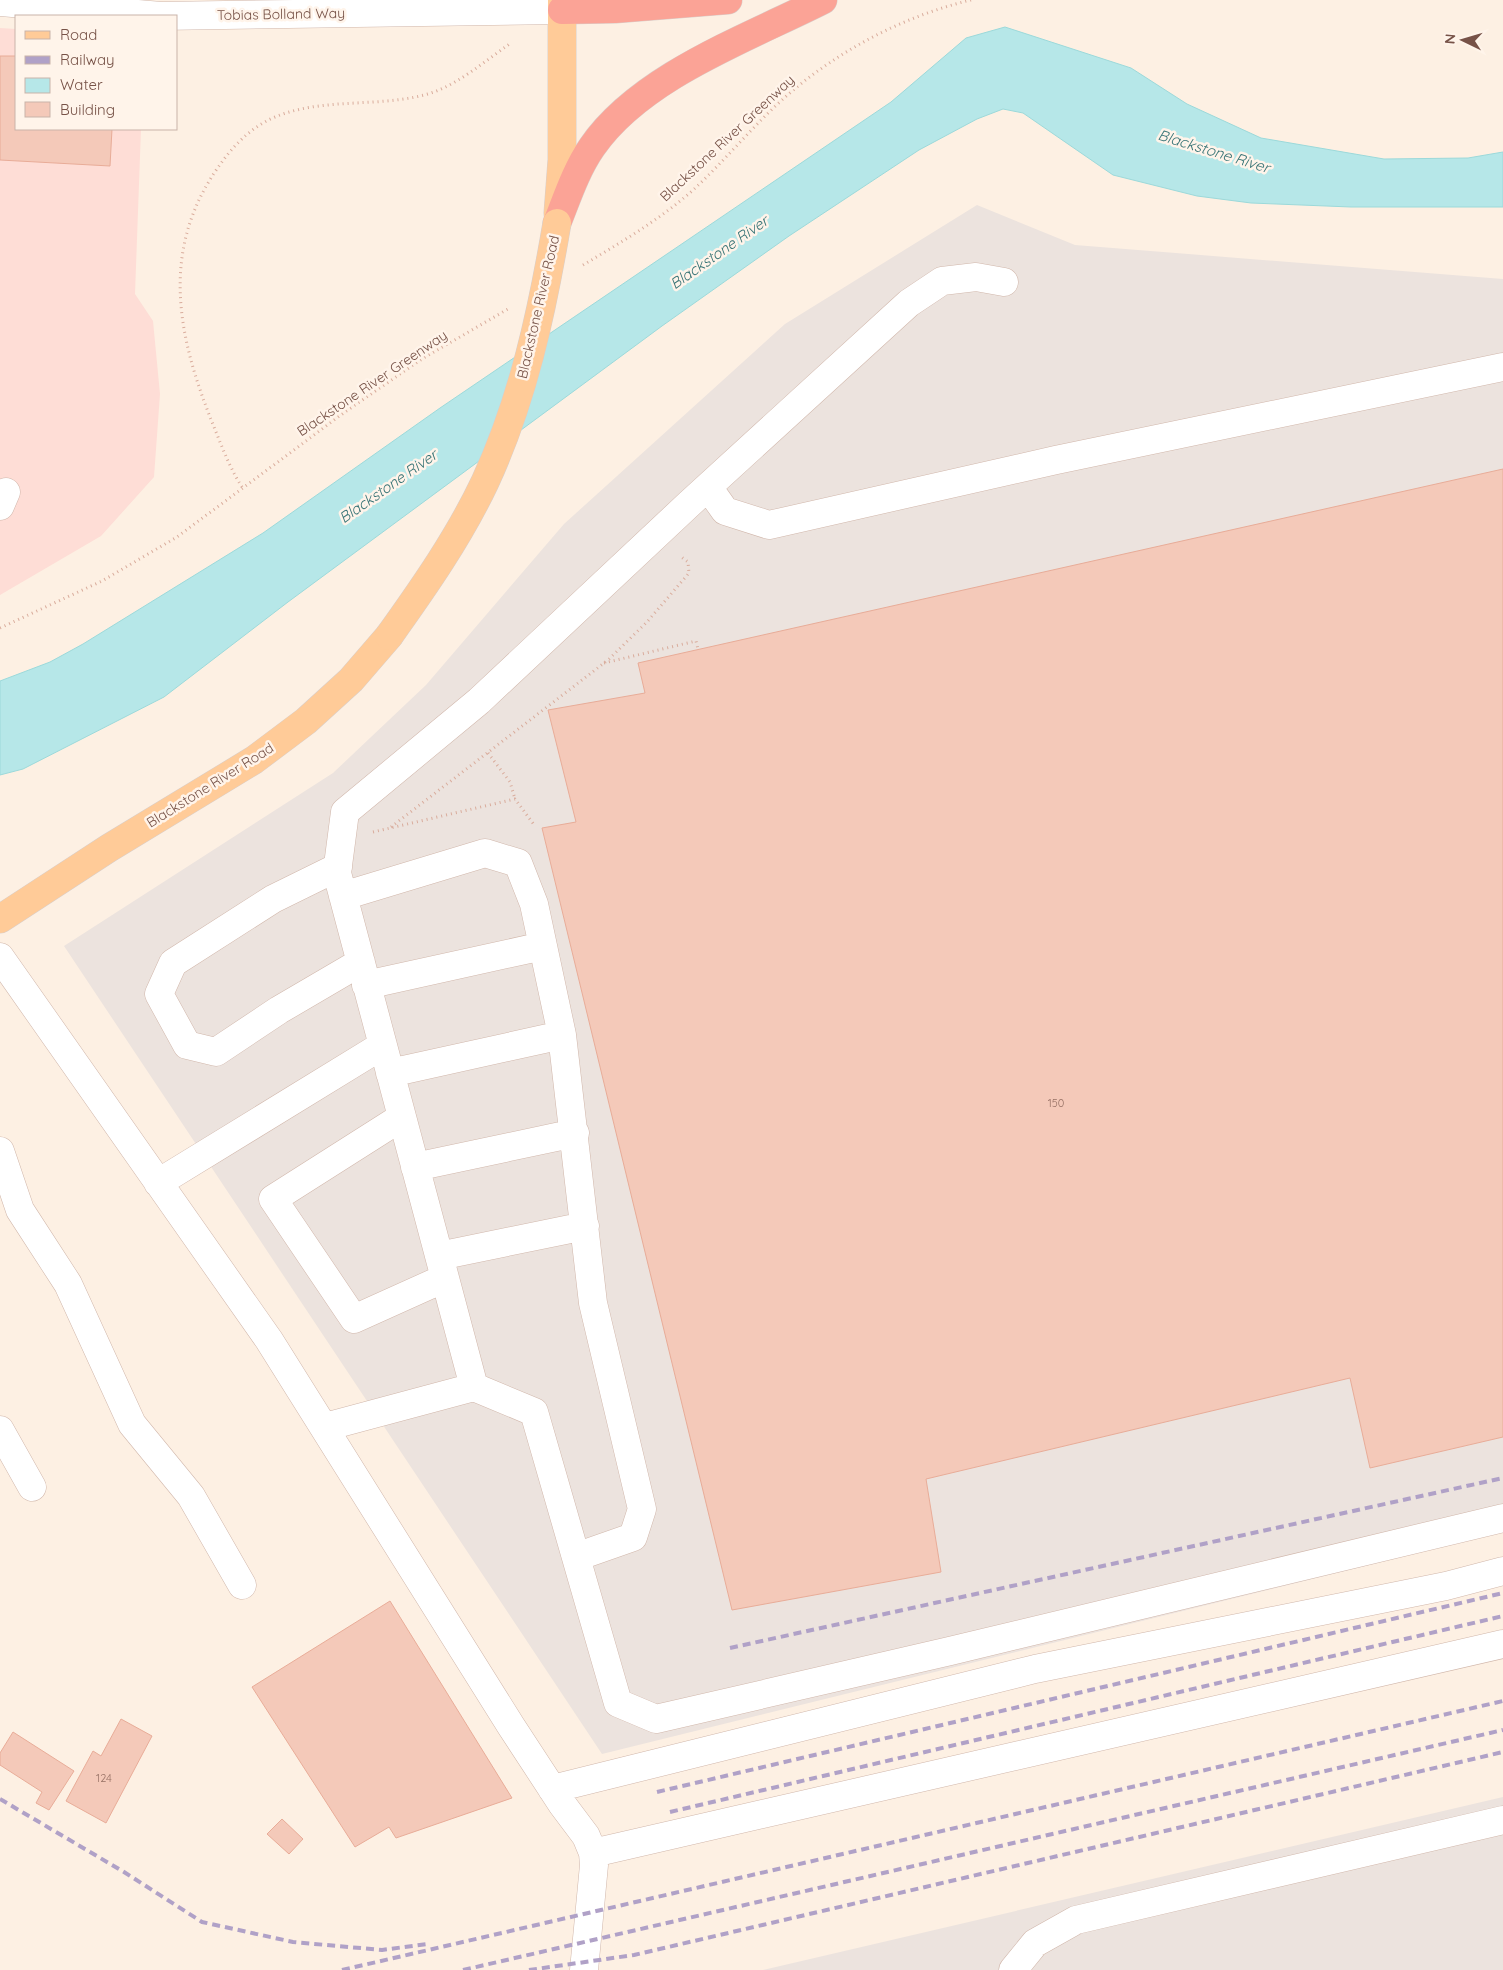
<svg xmlns="http://www.w3.org/2000/svg" width="1503" height="1970" viewBox="0 0 1503 1970" font-family="Quicksand,sans-serif">
  <rect width="100%" height="100%" fill="#fdf0e3"/>
  <path fill="#feddd6" d="M0 28 16 29V129H141L135 294 153 321 160 394 154 477 101 536 0 595Z"/>
  <path fill="#ece3de" d="M977 205 1075 245 1503 279V1532L602 1754 64 946 333 773 426 685 564 524 785 324Z
    M1503 1797V1970H763Z"/>
  <path fill="#b6e7e8" stroke="#9cd9da" d="M1005 27 1131 68 1187 104 1261 138 1384 159 1468 158 1503 152V207H1351L1251 203 1197 196 1113 175 1023 113 1003 109 977 119 919 150 789 236 662 326 288 602 164 697 23 769 0 775V681L50 662 83 644 263 533 440 408 891 102 966 38Z"/>
  <path fill="#f4c9b9" stroke="#e8ac98" d="M0 56H16V129H112L110 166 0 160Z
    M1503 469V1437L1370 1468 1350 1378 926 1479 941 1572 732 1610 542 828 576 822 548 710 645 693 638 663Z
    M390 1601 512 1798 396 1838 389 1827 355 1847 252 1687Z
    M121 1719 152 1736 106 1823 66 1801 93 1751 101 1756Z
    M13 1732 74 1771 49 1810 36 1803 42 1792 0 1765V1753Z
    M282 1819 303 1839 289 1854 267 1834Z"/>
  <g fill="none" stroke-linecap="round" stroke-linejoin="round">
    <g stroke="#d1b7ab" stroke-width="29">
      <path id="minor" d="M0 2 161 16 562 10
        M708 487 725 511 769 525 1056 460 1503 367
        M0 506 6 492
        M338 867 273 899 173 963 159 994 187 1045 216 1052 279 1010 361 962
        M343 896 485 853 518 863 534 904 562 1035 593 1303 642 1509 633 1537 576 1557
        M0 957 269 1340 511 1726 562 1804 586 1836 593 1853 594 1865 584 1970
        M366 985 543 946
        M390 1073 562 1035
        M402 1117 273 1199 354 1319 445 1278
        M0 1151 20 1210 68 1284 132 1424 191 1496 242 1585
        M415 1167 575 1133
        M158 1183 383 1045
        M439 1256 585 1226
        M474 1387 534 1412 618 1703 656 1719 950 1651 1503 1518
        M325 1427 474 1387 337 873 345 812 479 701 689 504 909 303 942 281 976 277 1004 282
        M0 1430 32 1487
        M552 1789 1035 1669 1446 1586 1503 1571
        M593 1853 1503 1644
        M1013 1970 1035 1943 1076 1920 1503 1820"/>
    </g>
    <g stroke="#d9cfcb" stroke-width="29">
      <path id="major" d="M558 213 562 160V0
        M0 919 109 848 254 760 306 721 351 680 389 636"/>
    </g>
    <g stroke="#d9cfcb" stroke-width="29">
      <path id="highway" d="M562 10 615 9 728 0
        M557 223C567 198 576 170 592 147 641 76 748 38 823 0"/>
    </g>
    <path stroke="#d9ac9c" stroke-width="3" stroke-dasharray="1 4" stroke-linecap="butt" d="M583 265C620 243 659 220 692 191 728 158 759 118 797 87 847 46 908 15 971 0
      M242 487C229 467 221 444 212 422 177 334 160 249 219 166 233 146 251 127 275 117 321 98 372 107 420 96 454 89 483 62 511 43
      M0 628 102 581 177 537 345 412 422 359 508 309
      M604 663 696 641 698 649
      M488 753 510 782 515 799
      M391 827 608 660 647 622 689 573 688 562 680 556
      M373 832 515 799 535 826"/>
    <use href="#minor" stroke="#fff" stroke-width="28"/>
    <use href="#major" stroke="#ffcb98" stroke-width="28"/>
    <use href="#highway" stroke="#fba396" stroke-width="28"/>
    <path stroke="#b0a1c7" stroke-width="4" stroke-dasharray="8 5" stroke-linecap="butt" d="M730 1648 1503 1478
      M657 1792 1503 1593
      M0 1799 124 1872 202 1922 293 1942 382 1950 427 1944
      M670 1812 1503 1616
      M342 1970 1503 1701
      M463 1970 1503 1730
      M529 1970 634 1955 1503 1752"/>
    <g stroke="#d9cfcb" stroke-width="29" stroke-linecap="butt">
      <path id="major-bridge" d="M389 636C424 587 459 537 485 482 523 400 542 312 557 223"/>
    </g>
    <use href="#major-bridge" stroke="#ffcb98" stroke-width="28"/>
  </g>
  <g text-anchor="middle" dominant-baseline="central" stroke-width="5" stroke-linejoin="round" paint-order="stroke">
    <g font-size="11" fill="#967064">
      <text x="1056" y="1103">150</text>
      <text x="104" y="1778">124</text>
    </g>
    <g font-size="14" fill="#775247" stroke="#fff4ea">
      <text transform="translate(281 14) rotate(-1)">Tobias Bolland Way</text>
      <text transform="translate(727 138) rotate(-43)">Blackstone River Greenway</text>
      <text transform="translate(538 307) rotate(-77)">Blackstone River Road</text>
      <text transform="translate(372 383) rotate(-34)">Blackstone River Greenway</text>
      <text transform="translate(210 785) rotate(-32)">Blackstone River Road</text>
    </g>
    <g font-size="15" font-style="italic" fill="#387476" stroke="#fff4ea">
      <text transform="translate(1214 151) rotate(17)">Blackstone River</text>
      <text transform="translate(719 252) rotate(-35)">Blackstone River</text>
      <text transform="translate(388 486) rotate(-35)">Blackstone River</text>
    </g>
  </g>
  <rect x="15" y="15" width="162" height="115" fill="#fff4ea" stroke="#c9b3a9"/>
  <rect x="25" y="31" width="25" height="8" fill="#ffcb98" stroke="#c9b3a9"/>
  <text x="60" y="40" font-size="15" fill="#775247">Road</text>
  <rect x="25" y="56" width="25" height="8" fill="#b0a1c7" stroke="#c9b3a9"/>
  <text x="60" y="65" font-size="15" fill="#775247">Railway</text>
  <rect x="25" y="78" width="25" height="15" fill="#b6e7e8" stroke="#c9b3a9"/>
  <text x="60" y="90" font-size="15" fill="#775247">Water</text>
  <rect x="25" y="102" width="25" height="15" fill="#f4c9b9" stroke="#c9b3a9"/>
  <text x="60" y="115" font-size="15" fill="#775247">Building</text>
  <g transform="translate(1463 40) rotate(275)" stroke="#fff4ea" stroke-width="4" paint-order="stroke">
  <path d="M0-4L9 19L0 12L-9 19Z" fill="#775247"/>
  <text y="-8" font-size="14" font-weight="bold" text-anchor="middle" fill="#775247">N</text>
  </g>
</svg>
